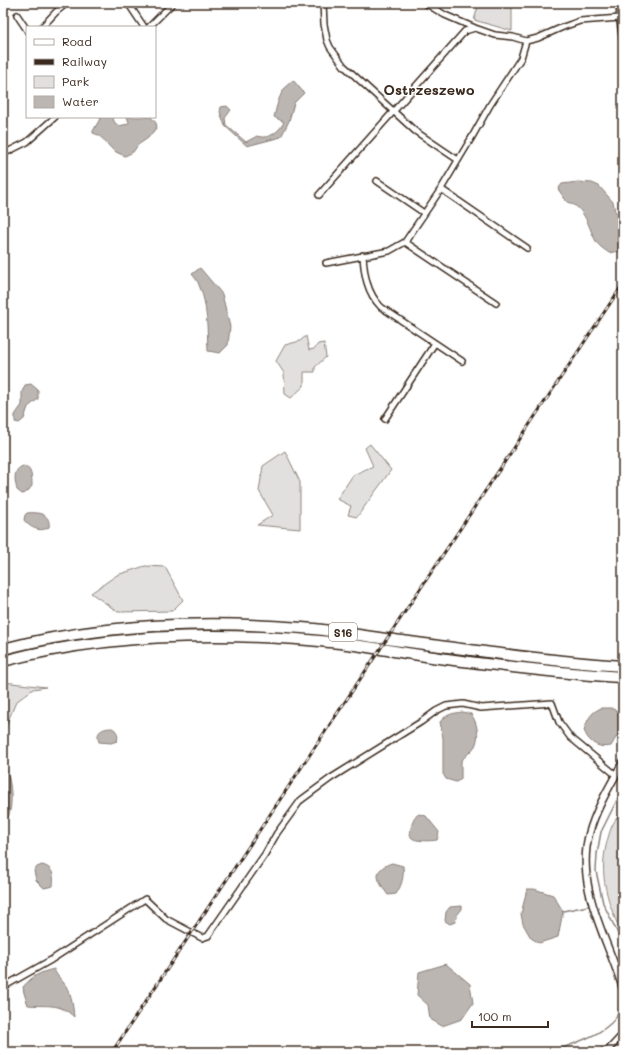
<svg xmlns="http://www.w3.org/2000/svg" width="626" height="1055" viewBox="0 0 626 1055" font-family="Mali,sans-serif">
  <rect width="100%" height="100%" fill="#fff"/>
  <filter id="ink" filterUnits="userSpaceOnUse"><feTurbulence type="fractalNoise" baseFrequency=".025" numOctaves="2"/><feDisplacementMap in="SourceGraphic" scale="8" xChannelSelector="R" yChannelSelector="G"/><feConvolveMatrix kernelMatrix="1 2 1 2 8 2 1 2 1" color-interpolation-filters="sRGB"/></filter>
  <g filter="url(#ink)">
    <path fill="#e2e0de" stroke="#8e857e" d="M479 3H512V31L474 20Z
      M306 336 309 350 314 349 318 344 324 343 326 357 315 367V372H304V386L291 398 285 394 284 373 276 361 285 345 300 341Z
      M370 444 391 470 357 517 348 515 351 506 337 499 353 475 373 466 365 448Z
      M285 451 300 482V529L257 525 273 515 259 491 263 466Z
      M145 566 165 567 183 600 172 611 118 612 91 593 117 575Z
      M3 682 46 687 33 689 16 702 8 721 4 734H3Z
      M623 812V937C608 903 597 875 608 838 611 827 614 819 623 812Z"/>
    <path fill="#bcb6b3" stroke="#887e77" d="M293 80 304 93 294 103 289 121 281 137 247 146 225 126 220 112 221 107 227 106 231 110 225 118 226 125 246 142 257 136C268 140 279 132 284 122L274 117C278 101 280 90 293 80Z
      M101 117H112L115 123 119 126 128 124 129 122 127 117H151L156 123 157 127 148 138 138 145 133 152 125 156C121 154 117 153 113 150 106 144 103 136 93 133V131Z
      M578 182 592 183 599 186 613 202 615 211 619 215 623 214V245L619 251 609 253C605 250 600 247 597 243 588 228 586 207 567 202L558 189 562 184Z
      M200 268 222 294 230 327 228 345 220 353 208 351C207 330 208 304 199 285 198 281 195 278 192 274Z
      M31 384 38 390V399L28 407 24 419 19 423 15 422V415L22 405V392L25 385Z
      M23 466C32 467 32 478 32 486L27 492 22 494 17 490C15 481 12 470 23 466Z
      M27 513C37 512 51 513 49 527 41 533 30 528 24 520L25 515Z
      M601 708H611L619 712 621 729 611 746C598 749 588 742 584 730 588 719 590 713 601 708Z
      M463 712 471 714C477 722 480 736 475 746 472 751 465 756 461 761V779L456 782 446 779 443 774V738L440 722C446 714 454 713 463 712Z
      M112 728C117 730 119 736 117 741L111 743 99 742C95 732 102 728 112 728Z
      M3 762C11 776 14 803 8 818L3 819Z
      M419 814 426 816 439 832 437 840C432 841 414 842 411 837 409 833 411 828 412 824 414 819 415 816 419 814Z
      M392 863 403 866C404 877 402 885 396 894L388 895C377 880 371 870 392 863Z
      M42 865C54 868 54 876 53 886L44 888 36 880 34 871 37 867Z
      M527 889H534L553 895 563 911 558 937 539 943 531 938 523 924 521 914Z
      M462 906V909L457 915 455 922 450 924 445 921 446 912 450 907Z
      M446 964 470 984 473 1003 462 1019 442 1026 430 1019 428 1005 417 995 419 972Z
      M54 969C56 975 59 977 63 982 71 991 73 1005 74 1017 59 1002 48 1007 28 1005L24 993 23 987C32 976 41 972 54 969Z"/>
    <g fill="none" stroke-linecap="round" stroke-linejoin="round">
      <path stroke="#887e77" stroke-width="1.5" d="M623 790 620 794 601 832 597 854 596 871 603 903 623 944
        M563 911 588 906
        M553 1052C573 1043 608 1034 618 1014 621 1008 618 1002 620 996"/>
      <g stroke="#3b2a1e" stroke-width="8">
        <path id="minor" d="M128 3 144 27
          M323 3 324 24 327 40 330 47 344 66 415 131 458 160
          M425 3 445 15 475 28 495 35 513 37 526 41 538 38 563 27 580 21 620 18
          M17 15 27 30
          M42 27 56 12 67 3
          M149 27 173 3
          M3 154 27 142 55 117
          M377 181 424 213
          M441 189 527 248
          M319 195 465 31 475 28
          M405 242 496 303
          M363 255C364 274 367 293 381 307L462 361
          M326 263 389 251 405 242 441 189 472 137 490 105 521 58 526 41
          M385 419 435 343
          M3 987 51 960 145 899 166 919 202 938 208 936 265 854 277 833 301 800 331 778 421 722 436 711 446 706 463 704 481 708 552 703 559 722 570 737 616 775
          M602 1052 609 1049 623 1034"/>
      </g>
      <g stroke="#3b2a1e" stroke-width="9">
        <path id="tertiary" d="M620 3V18L623 39
          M623 762C611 784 596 808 589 834 575 888 608 939 623 989"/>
      </g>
      <g stroke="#3b2a1e" stroke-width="13">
        <path id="motorway" d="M3 649C100 624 202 620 302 628 330 630 358 635 386 639 465 649 544 661 623 666
          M3 661C113 632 227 631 340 643 378 648 416 655 454 660 511 667 566 674 623 677"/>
      </g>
      <use href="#minor" stroke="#fff" stroke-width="5"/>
      <use href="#tertiary" stroke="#fff" stroke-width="6"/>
      <use href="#motorway" stroke="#fff" stroke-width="10"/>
      <g stroke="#3b2a1e" stroke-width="3">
        <path id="rail" d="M112 1052 623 284"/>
      </g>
      <use href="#rail" stroke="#fff" stroke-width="1.5" stroke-dasharray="4.5" stroke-linecap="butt"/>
    </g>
  </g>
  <g text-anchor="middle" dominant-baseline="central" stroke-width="3" stroke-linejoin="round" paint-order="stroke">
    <rect fill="#fff" stroke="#766a62" stroke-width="1" x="329" y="623" width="28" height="18" rx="3"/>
    <g font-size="11" font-weight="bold" fill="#3b2a1e">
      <text x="343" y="632">S16</text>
    </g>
    <g font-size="14" font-weight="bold" fill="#3b2a1e" stroke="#fff">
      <text x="429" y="89">Ostrzeszewo</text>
    </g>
  </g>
  <rect width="626" height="1055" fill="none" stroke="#fff" stroke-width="16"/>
  <rect x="8" y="8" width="610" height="1039" fill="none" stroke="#3b2a1e" stroke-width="1.5" filter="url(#ink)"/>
  <rect x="26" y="26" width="130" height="92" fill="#ffffff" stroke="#b1aaa5"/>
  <rect x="34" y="39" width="20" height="6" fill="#ffffff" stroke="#b1aaa5"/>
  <text x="62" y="46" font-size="12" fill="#3b2a1e">Road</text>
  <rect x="34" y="59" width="20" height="6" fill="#3b2a1e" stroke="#b1aaa5"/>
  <text x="62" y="66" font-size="12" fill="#3b2a1e">Railway</text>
  <rect x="34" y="76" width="20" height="12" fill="#e2e0de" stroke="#b1aaa5"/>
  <text x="62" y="86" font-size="12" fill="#3b2a1e">Park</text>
  <rect x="34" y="96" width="20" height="12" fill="#bcb6b3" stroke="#b1aaa5"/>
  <text x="62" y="106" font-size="12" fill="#3b2a1e">Water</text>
  <path d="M472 1021v6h76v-6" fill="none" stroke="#3b2a1e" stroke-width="2"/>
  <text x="478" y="1021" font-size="12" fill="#3b2a1e" stroke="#ffffff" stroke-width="3" paint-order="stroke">100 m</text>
</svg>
